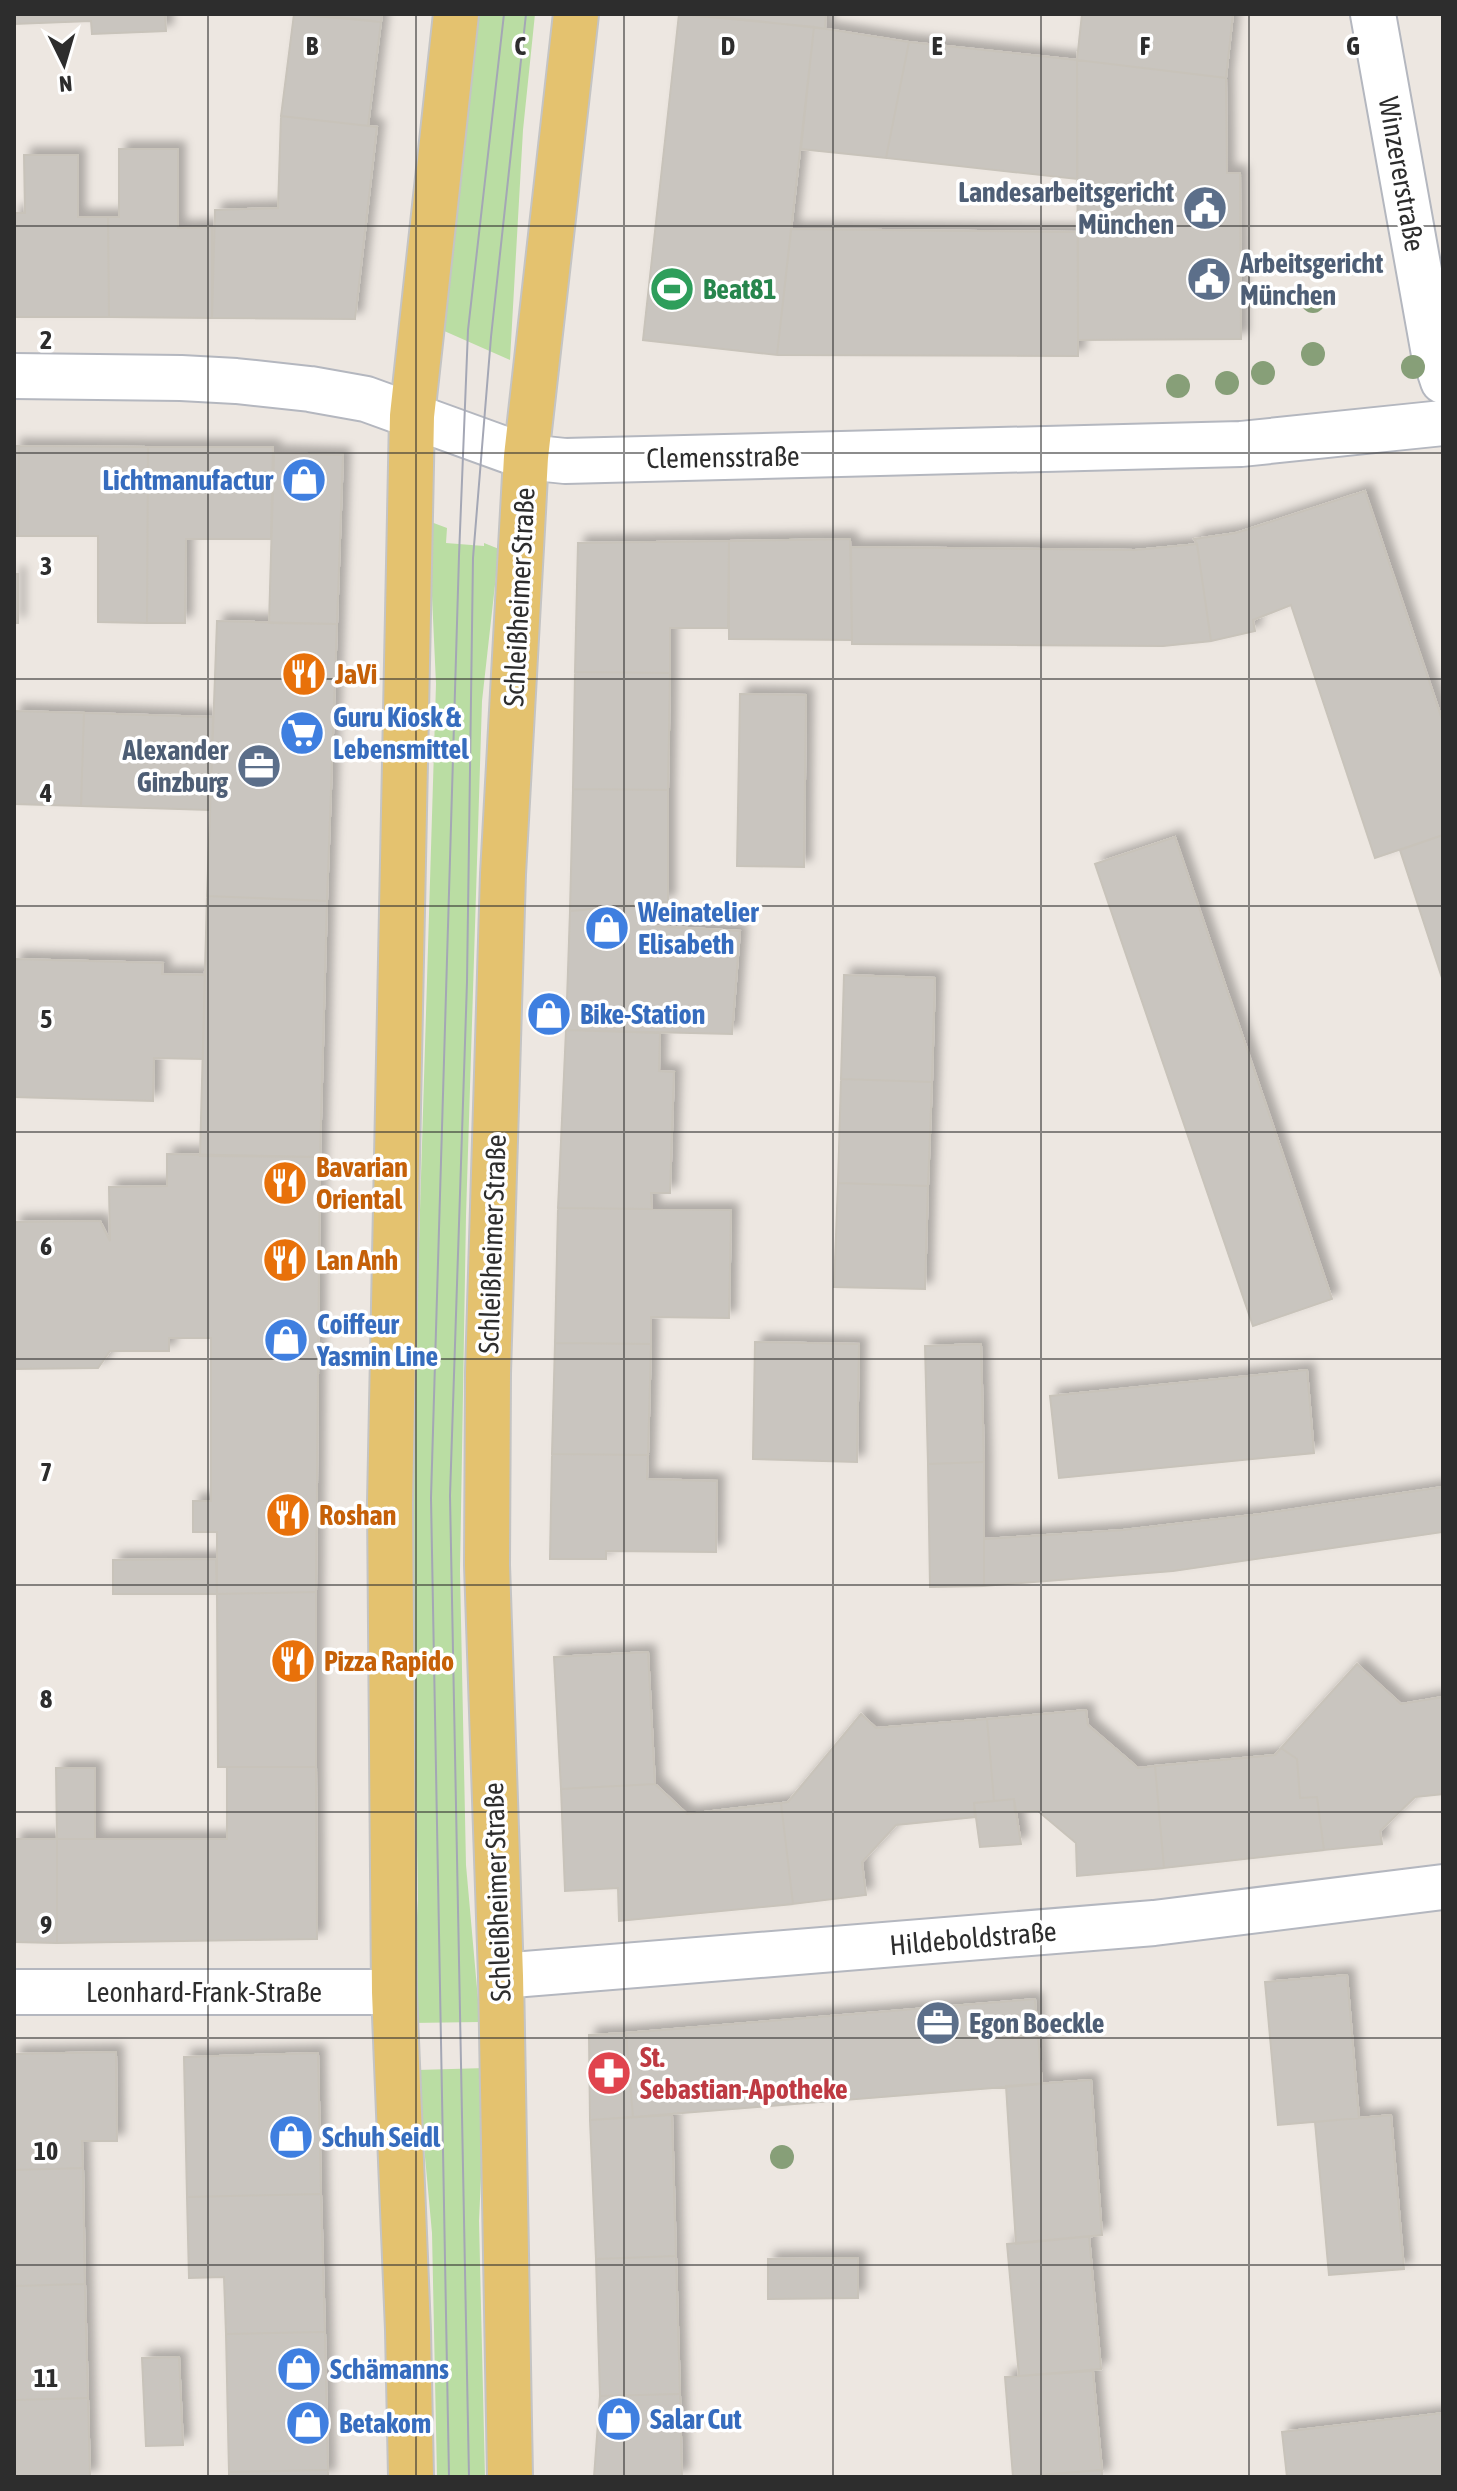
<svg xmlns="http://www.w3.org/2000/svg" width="1457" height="2491" viewBox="0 0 1457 2491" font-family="'Asap Condensed',sans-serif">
  <defs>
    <filter id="shadow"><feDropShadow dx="7" dy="-7" stdDeviation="4" flood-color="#0004"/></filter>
  </defs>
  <rect width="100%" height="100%" fill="#ede7e1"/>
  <path fill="#badda3" d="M475 14H535L523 130 510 360 442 330Z
    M431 522 447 528 446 543 484 546V543L499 549 482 701 466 1216 460 1571 466 1865 480 2022 411 2023 418 1900 412 1555 417 1309 436 684 431 574Z
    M486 2068 479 2221 485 2477H437L432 2233 417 2070Z"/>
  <path fill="#c9c5bf" stroke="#c8c3ba" stroke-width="2" filter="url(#shadow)" d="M14 14H165L166 31 92 34 91 21 14 24Z
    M294 14 381 22 368 126 281 116Z
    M311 14H382L381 22Z
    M679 14 814 27 777 355 643 340Z
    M697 14H826L825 29Z
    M1082 14H1233L1226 78 1077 60Z
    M814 27 909 42 886 158 801 149Z
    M909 42 1077 60V179L886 158Z
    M1077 60 1226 78 1227 173H1240L1241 339 1078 340Z
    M281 116 377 127 355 319 212 318 215 210 278 208Z
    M119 149H178V228L212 227V318L109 317 108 217H119Z
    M24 155H78V217H108L109 317H14V213H25Z
    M791 229 1078 232V356L777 355Z
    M14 446H19L18 536H14Z
    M19 446 148 447 147 623 98 622V536H18Z
    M148 447H273L271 539H186L185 623H147Z
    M274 453 343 455 337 624 269 623Z
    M1365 491 1443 722V835L1375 858 1291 605 1253 620 1255 631 1211 641 1197 544 1194 539 1236 533Z
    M850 539 852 640 729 639V541Z
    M729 541 728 628H670V673L575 672 578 543Z
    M1197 544 1211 641 1163 646 852 644 851 547 1135 550Z
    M14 574H18V623H14Z
    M217 621 337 624 327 901 207 896Z
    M575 672 670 673 668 790 573 789Z
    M740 694 806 695 804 867 737 866Z
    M14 711 84 713 81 806 14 804Z
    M84 713 213 717 210 810 81 806Z
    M573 789 668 790V902L570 911Z
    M1443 835V981L1400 850Z
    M1175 837 1332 1299 1253 1326 1095 864Z
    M207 896 327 901 320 1157 200 1156Z
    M654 904 653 926 740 931 732 1034 566 1030 570 911Z
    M14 959 163 963 162 974 205 975 203 1059 154 1058 153 1101 14 1097Z
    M844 975 935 978 932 1082 841 1079Z
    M566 1030 660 1033 659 1071 674 1072 670 1193H651L652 1209 558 1208Z
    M841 1079 932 1082 928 1186 838 1183Z
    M167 1154 320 1157 316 1592 217 1594V1532H193V1501H211V1338H169V1351H110L98 1368 14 1369V1222L100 1221 110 1241 109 1187 167 1186Z
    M838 1183 928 1186 925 1289 834 1287Z
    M558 1208 731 1210 729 1318 651 1317V1344L555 1343Z
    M755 1342 859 1344 857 1462 753 1459Z
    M555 1343 651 1344 648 1455 552 1454Z
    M981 1344 984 1462 928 1464 925 1346Z
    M1307 1370 1314 1453 1059 1478 1050 1396Z
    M552 1454 648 1455 647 1479 717 1481 716 1552 606 1551V1559H550Z
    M984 1462V1586L930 1587 928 1464Z
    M1443 1487V1532L1173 1571 984 1586V1539L1123 1530 1261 1514Z
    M216 1559 217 1594H113V1560Z
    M316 1592V1767H218L217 1594Z
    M648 1652 655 1784 561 1789 554 1657Z
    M1357 1664 1401 1704 1443 1697V1794L1415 1797 1380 1831 1382 1844 1324 1850 1317 1797 1300 1798 1297 1759 1281 1748Z
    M1086 1710 1088 1725 1138 1768 1155 1766 1164 1868 1077 1876 1076 1843 1038 1811 1015 1812 1014 1799 994 1801 987 1719Z
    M861 1714 876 1728 987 1719 994 1801 974 1803 975 1817 896 1825 862 1862 866 1895 793 1904 781 1803 788 1802Z
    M1281 1748 1297 1759 1300 1798 1317 1797 1324 1850 1164 1868 1155 1766 1275 1755Z
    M227 1767H316L317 1939 57 1943V1839H227Z
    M56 1768H95V1839H57Z
    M655 1784 687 1814 781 1803 793 1904 619 1921 618 1888 565 1891 561 1789Z
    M1014 1799 1021 1844 980 1847 974 1803Z
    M14 1839H57V1943L14 1942Z
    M1347 1975 1359 2118 1278 2125 1265 1982Z
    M1035 1999 1042 2084 633 2117 626 2033Z
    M626 2033 633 2117 590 2120 589 2035Z
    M116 2052 117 2141H82L83 2168 14 2170V2054Z
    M318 2053 321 2194 187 2197 184 2057Z
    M1091 2080 1102 2235 1016 2244 1006 2086Z
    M672 2115 676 2256 596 2259 590 2120Z
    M1391 2115 1404 2269 1329 2275 1315 2122Z
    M83 2168 85 2284 14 2286V2170Z
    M321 2194 325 2332 226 2334 224 2277 189 2278 187 2197Z
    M1089 2236 1101 2369 1019 2376 1007 2244Z
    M676 2256 680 2394 600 2396 596 2259Z
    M858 2258V2298L768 2299V2259Z
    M85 2284 88 2398 14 2400V2286Z
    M325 2332 328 2470 229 2472 226 2334Z
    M179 2357 183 2445 146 2446 142 2358Z
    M1093 2371 1102 2470 1013 2477 1005 2377Z
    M680 2394 682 2477H594L600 2396Z
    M88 2398 90 2477H14V2400Z
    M1443 2413V2477H1287L1282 2432Z
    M328 2470V2477H229V2472Z
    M1102 2470V2477H1013Z"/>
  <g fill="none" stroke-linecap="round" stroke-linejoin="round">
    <g stroke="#b4b7bf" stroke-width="48">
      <path id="minor" d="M1373 14 1434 354 1443 381
        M14 376 181 378 236 381 310 389 366 399 526 457 565 461 1241 444 1443 423
        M501 1976 1154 1923 1443 1887
        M14 1992H394"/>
    </g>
    <g stroke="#c4c4c4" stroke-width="48">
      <path id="major" d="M411 2477 408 2330 394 1992 390 1503 412 416 456 14
        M510 2477 501 1976 487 1565 488 1373 503 874 526 457 576 14"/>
    </g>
    <use href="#minor" stroke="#fff" stroke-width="44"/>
    <use href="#major" stroke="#e4c26f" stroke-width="44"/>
    <path stroke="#a4a7b5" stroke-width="2" d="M449 2477 431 1498 459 556 468 330 504 14
      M469 2477 450 1496 467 982 473 558 491 337 526 14"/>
  </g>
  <g fill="#879f78">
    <circle cx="1313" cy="301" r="12"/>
    <circle cx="1313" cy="354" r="12"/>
    <circle cx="1413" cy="367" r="12"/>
    <circle cx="1263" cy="373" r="12"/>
    <circle cx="1227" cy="383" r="12"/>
    <circle cx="1178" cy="386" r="12"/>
    <circle cx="782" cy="2157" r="12"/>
  </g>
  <path fill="none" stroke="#2d2d2d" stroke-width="2" stroke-opacity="0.55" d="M208 14V2477M416 14V2477M624 14V2477M833 14V2477M1041 14V2477M1249 14V2477M14 226H1443M14 453H1443M14 679H1443M14 906H1443M14 1132H1443M14 1359H1443M14 1585H1443M14 1812H1443M14 2038H1443M14 2265H1443"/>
  <defs>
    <g id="civic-disc" transform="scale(2.3)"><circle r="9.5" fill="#5c6f8a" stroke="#fff"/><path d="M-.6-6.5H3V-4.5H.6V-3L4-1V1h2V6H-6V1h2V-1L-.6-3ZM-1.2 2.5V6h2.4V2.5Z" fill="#fff"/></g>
    <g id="stadium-disc" transform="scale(2.3)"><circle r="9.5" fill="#2e9e5b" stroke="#fff"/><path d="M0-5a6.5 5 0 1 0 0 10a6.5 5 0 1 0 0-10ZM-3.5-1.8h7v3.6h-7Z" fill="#fff"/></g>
    <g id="shop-disc" transform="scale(2.3)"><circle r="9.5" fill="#3f7fe0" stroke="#fff"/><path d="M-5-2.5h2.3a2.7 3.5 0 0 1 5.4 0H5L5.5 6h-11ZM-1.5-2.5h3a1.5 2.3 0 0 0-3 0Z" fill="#fff"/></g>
    <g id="restaurant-disc" transform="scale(2.3)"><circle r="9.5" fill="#e8710a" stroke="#fff"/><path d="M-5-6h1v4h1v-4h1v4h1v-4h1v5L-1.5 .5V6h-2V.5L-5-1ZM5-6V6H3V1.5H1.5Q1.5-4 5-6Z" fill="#fff"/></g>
    <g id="supermarket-disc" transform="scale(2.3)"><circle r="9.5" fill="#3f7fe0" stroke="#fff"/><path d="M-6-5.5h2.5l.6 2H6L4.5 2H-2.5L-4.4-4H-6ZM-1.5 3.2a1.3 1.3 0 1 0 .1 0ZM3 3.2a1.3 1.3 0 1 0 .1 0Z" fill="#fff"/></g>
    <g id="office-disc" transform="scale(2.3)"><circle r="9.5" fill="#5c6f8a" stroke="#fff"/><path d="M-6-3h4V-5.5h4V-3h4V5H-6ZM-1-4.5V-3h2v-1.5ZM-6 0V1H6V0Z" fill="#fff"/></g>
    <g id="pharmacy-disc" transform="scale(2.3)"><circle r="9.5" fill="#e0444e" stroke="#fff"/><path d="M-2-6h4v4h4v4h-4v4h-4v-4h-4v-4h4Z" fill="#fff"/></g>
  </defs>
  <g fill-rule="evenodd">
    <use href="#civic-disc" x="1205" y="208"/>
    <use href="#civic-disc" x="1209" y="279"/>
    <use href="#stadium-disc" x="672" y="289"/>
    <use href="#shop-disc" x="304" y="480"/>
    <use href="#restaurant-disc" x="304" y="674"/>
    <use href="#supermarket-disc" x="302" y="733"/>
    <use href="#office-disc" x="259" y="766"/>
    <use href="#shop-disc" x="607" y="928"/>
    <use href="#shop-disc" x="549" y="1014"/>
    <use href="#restaurant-disc" x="285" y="1183"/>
    <use href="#restaurant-disc" x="285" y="1260"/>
    <use href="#shop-disc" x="286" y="1340"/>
    <use href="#restaurant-disc" x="288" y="1515"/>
    <use href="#restaurant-disc" x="293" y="1661"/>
    <use href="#office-disc" x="938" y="2023"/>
    <use href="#pharmacy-disc" x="609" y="2073"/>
    <use href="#shop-disc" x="291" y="2137"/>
    <use href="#shop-disc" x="299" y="2369"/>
    <use href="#shop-disc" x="619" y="2419"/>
    <use href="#shop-disc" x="308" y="2423"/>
  </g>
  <g text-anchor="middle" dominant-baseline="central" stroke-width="7" stroke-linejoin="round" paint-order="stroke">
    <g font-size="28" fill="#2d2d2d" stroke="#fff">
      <text transform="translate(1402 174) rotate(80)">Winzererstraße</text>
      <text transform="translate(723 457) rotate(-1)">Clemensstraße</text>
      <text transform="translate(519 597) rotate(-87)">Schleißheimer Straße</text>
      <text transform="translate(492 1244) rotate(-88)">Schleißheimer Straße</text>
      <text transform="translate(497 1892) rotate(-92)">Schleißheimer Straße</text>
      <text transform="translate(973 1938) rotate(-5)">Hildeboldstraße</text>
      <text x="204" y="1992">Leonhard-Frank-Straße</text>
    </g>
    <g font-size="28" font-weight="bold" fill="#4e5e75" stroke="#fff" text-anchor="end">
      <text x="1174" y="192">Landesarbeitsgericht<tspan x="1174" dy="32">München</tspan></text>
      <text x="1240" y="263" text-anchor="start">Arbeitsgericht<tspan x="1240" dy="32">München</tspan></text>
      <text x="228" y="750">Alexander<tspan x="228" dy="32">Ginzburg</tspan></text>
      <text x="969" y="2023" text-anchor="start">Egon Boeckle</text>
    </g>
    <g font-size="28" font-weight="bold" fill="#27864d" stroke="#fff" text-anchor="start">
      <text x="703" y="289">Beat81</text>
    </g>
    <g font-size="28" font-weight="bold" fill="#366cbe" stroke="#fff" text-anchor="start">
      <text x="273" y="480" text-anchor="end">Lichtmanufactur</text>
      <text x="333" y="717">Guru Kiosk &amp;<tspan x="333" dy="32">Lebensmittel</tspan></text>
      <text x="638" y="912">Weinatelier<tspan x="638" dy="32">Elisabeth</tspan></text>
      <text x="580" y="1014">Bike-Station</text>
      <text x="317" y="1324">Coiffeur<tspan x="317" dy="32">Yasmin Line</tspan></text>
      <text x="322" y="2137">Schuh Seidl</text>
      <text x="330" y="2369">Schämanns</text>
      <text x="650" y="2419">Salar Cut</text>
      <text x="339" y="2423">Betakom</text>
    </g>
    <g font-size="28" font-weight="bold" fill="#c56008" stroke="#fff" text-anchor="start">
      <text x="335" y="674">JaVi</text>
      <text x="316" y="1167">Bavarian<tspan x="316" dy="32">Oriental</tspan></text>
      <text x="316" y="1260">Lan Anh</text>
      <text x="319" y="1515">Roshan</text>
      <text x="324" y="1661">Pizza Rapido</text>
    </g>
    <g font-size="28" font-weight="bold" fill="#be3a42" stroke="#fff" text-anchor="start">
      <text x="640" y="2057">St.<tspan x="640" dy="32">Sebastian-Apotheke</tspan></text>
    </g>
  </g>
  <g font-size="26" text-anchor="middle" font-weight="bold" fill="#2d2d2d" stroke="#fff" stroke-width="7" stroke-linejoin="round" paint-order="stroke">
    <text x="312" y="55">B</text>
    <text x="520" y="55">C</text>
    <text x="728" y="55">D</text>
    <text x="937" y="55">E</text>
    <text x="1145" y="55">F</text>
    <text x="1353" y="55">G</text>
    <text x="46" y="349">2</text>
    <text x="46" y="575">3</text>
    <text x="46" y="802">4</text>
    <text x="46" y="1028">5</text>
    <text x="46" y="1255">6</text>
    <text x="46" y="1481">7</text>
    <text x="46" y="1708">8</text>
    <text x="46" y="1934">9</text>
    <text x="46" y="2160">10</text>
    <text x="46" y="2387">11</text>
  </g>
  <rect width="1457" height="2491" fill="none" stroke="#2d2d2d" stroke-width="32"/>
  <g transform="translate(64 64) rotate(175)" stroke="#ffffff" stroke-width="6" paint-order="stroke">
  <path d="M0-6L14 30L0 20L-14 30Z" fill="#2d2d2d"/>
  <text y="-12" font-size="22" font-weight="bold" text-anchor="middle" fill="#2d2d2d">N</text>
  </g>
</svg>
